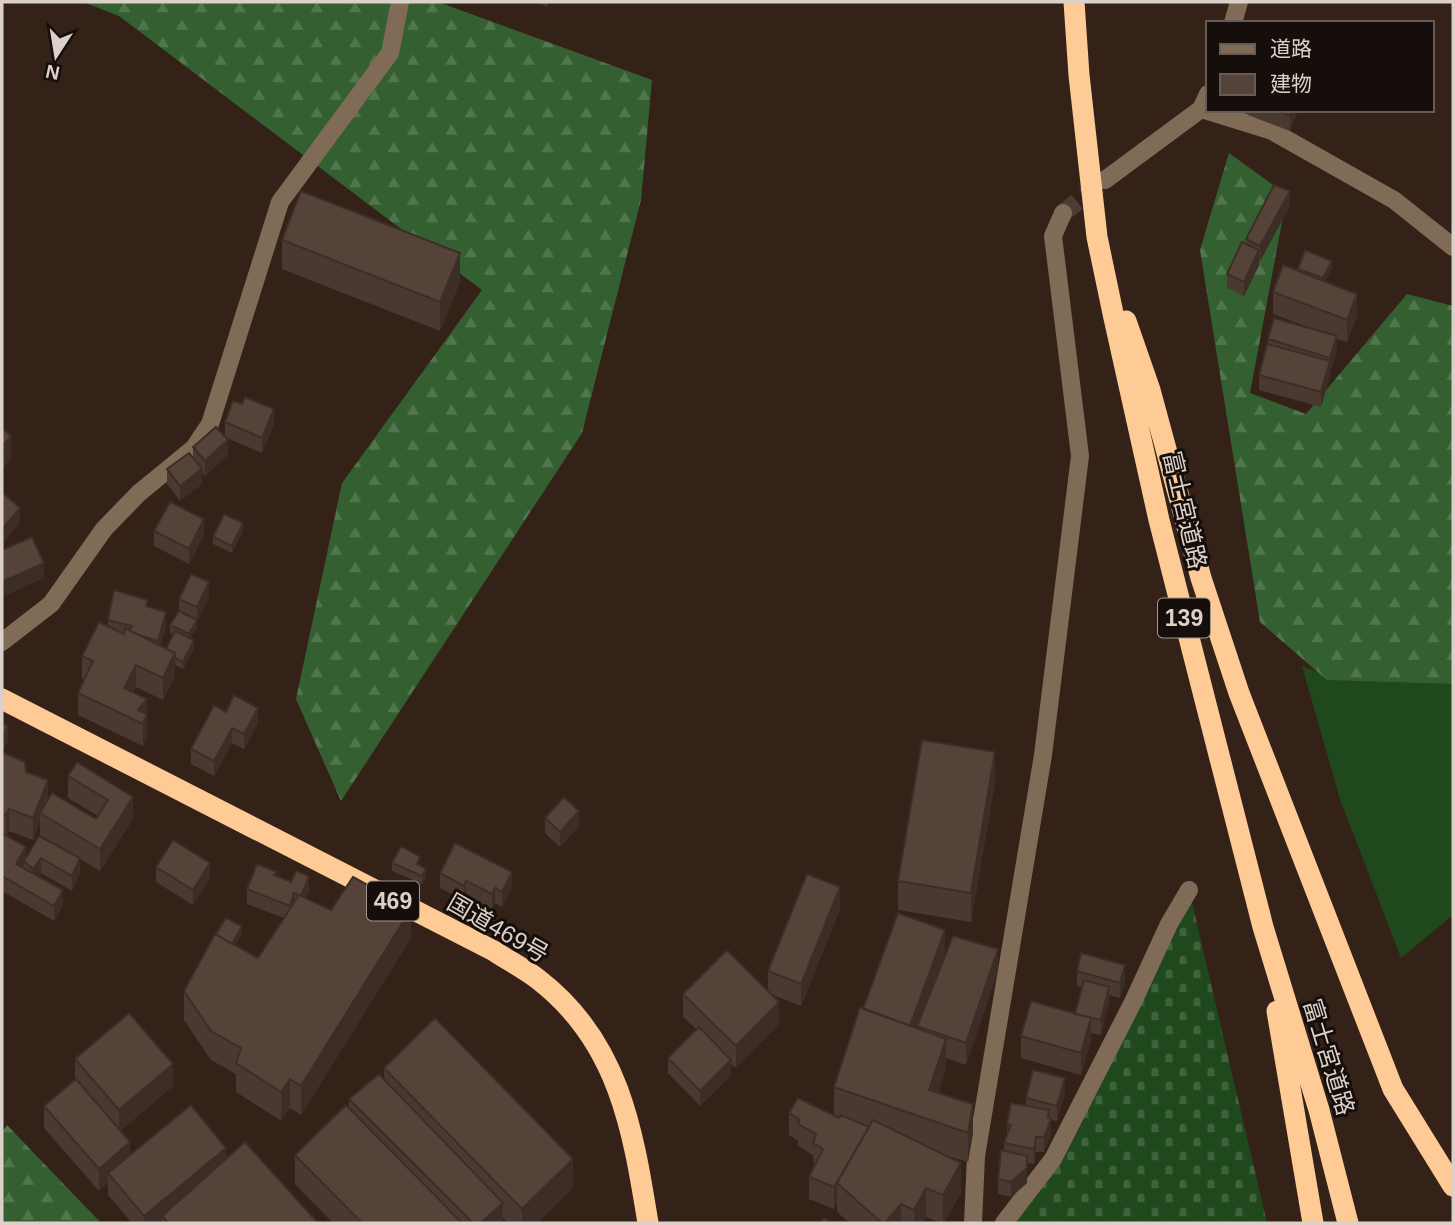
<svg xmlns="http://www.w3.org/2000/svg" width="1455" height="1225" viewBox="0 0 1455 1225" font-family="Arial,'Noto Sans JP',sans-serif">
  <defs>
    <pattern id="forest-firs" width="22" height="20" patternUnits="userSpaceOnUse" patternTransform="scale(1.75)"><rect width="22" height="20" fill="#346031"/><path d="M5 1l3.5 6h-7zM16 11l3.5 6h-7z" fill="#51764e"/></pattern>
    <pattern id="cemetery-stones" width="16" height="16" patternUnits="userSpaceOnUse" patternTransform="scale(1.75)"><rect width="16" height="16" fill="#1f491c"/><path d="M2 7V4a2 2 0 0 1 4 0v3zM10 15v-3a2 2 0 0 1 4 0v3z" fill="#3f623c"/></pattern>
  </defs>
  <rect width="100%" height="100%" fill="#342219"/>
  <path fill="#1f491c" d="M1302 666 1338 680 1453 684V915L1401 958 1340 799Z"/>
  <path fill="url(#forest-firs)" d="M83 2H438L652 80 641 200 582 433 341 801 296 699 342 483 482 290 119 16Z
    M1229 153 1287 195 1250 393 1306 414 1407 294 1453 306V684L1327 680 1260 622 1200 250Z
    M7 1125 101 1223H2V1132Z"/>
  <path fill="url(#cemetery-stones)" d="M1189 890 1267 1223H1009L1058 1167 1169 924Z"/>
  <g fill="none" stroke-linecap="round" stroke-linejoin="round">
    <path stroke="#4d3c34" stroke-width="18" stroke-dasharray="18 9" stroke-linecap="butt" d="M1063 213 1100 184"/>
    <path stroke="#806b57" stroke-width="18" d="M1233 23 1239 2
      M1201 109 1272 131 1394 200 1453 247
      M1105 180 1201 109 1208 94
      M2 642 51 604 104 529 139 493 194 448 210 424 280 202 390 53 400 2
      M973 1223 976 1156 1043 755 1080 456 1053 236 1063 213
      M1004 1223 1053 1159 1133 1002 1169 924 1189 890"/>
    <path stroke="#feca96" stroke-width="21" d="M1074 2 1079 75 1097 237 1114 318 1159 520 1263 927 1319 1110 1348 1223
      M1126 321 1150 390 1201 578 1239 693 1393 1089 1453 1186
      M2 699 494 951C509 961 525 969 539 980 619 1042 633 1130 648 1223
      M1277 1011 1313 1223"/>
  </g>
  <path fill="#493930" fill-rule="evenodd" d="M535 2H549L547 7Z
    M1248 110H1298L1290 131 1248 115Z
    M1290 206 1260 261 1259 260V265L1244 296 1227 288V274L1246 244V239Z
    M282 240 460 282 440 331 282 269Z
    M1332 268 1325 281 1357 316 1347 342 1337 339V351L1330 372V376L1321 407 1259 390V375L1268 344V339L1311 328 1273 314V292L1298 271V269Z
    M225 422 274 424 262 453 225 437 228 455 205 476 202 472V484L180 501 167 484V469L193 457V447L225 436Z
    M154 531 204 534 189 564 154 546Z
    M243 531 232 553 213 544V537Z
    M209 597 197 622V627L190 639 194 648 183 669 175 665V676L163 700 136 687 133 692 147 699V737L143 746 78 715V693L84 679H82V656L108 626V620L148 607 166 627 160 646 166 649 174 635 170 633V625L179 611V599Z
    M226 712 258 723 244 749 232 743 214 776 191 764V749Z
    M2 752 26 772 48 800 96 819 98 816 68 798V776L77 762 133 819 100 871 80 859V873L72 891 41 873 39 876 63 905 54 921 2 891ZM40 821V835L64 849 26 858 7 836 9 831 33 840Z
    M995 782 971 922 898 910V881Z
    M545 818 579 826 560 847 545 833Z
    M392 863 420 864V865L426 876 422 884 392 871Z
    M156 867 210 878 193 905 156 882Z
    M440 873 512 887 502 907 495 903 492 909 466 896 464 900 440 888Z
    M277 876 309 891 306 898 331 910 411 938 301 1115 290 1108 281 1121 236 1092V1074L211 1060 184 1020V991L242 934 235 945 258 958 284 918 247 904V889Z
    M840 909 801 1006 773 995 779 1024 736 1068 731 1064V1075L700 1106 668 1073V1058L696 1029 683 1017V994L768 991V971Z
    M945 952 931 991 998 971 966 1065 946 1058V1068L938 1093 973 1133 968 1162 942 1154 961 1192 944 1223H940L926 1217 922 1223H850L837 1212V1202L834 1209 809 1199V1177L814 1166 813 1155 798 1146V1141L789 1135V1113L834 1116V1087L863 1009Z
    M1077 971 1125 980 1120 998 1109 995V1002L1101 1035 1091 1033V1040L1081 1075 1021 1058V1036L1075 1014 1082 987 1077 986Z
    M75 1059 173 1086 120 1131 130 1155 226 1158 318 1223H132L108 1195V1183L99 1191 44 1128V1106L75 1080Z
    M384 1068 573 1188 537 1223H508L503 1218V1223H333L295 1184V1155L349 1109V1099L384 1080Z
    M1065 1093 1057 1121 1051 1120V1134L1044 1152H1036L1034 1164 1027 1163V1183L1011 1197 998 1194V1179L1004 1151V1143L1007 1136V1124L1026 1106V1098Z"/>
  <path fill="#3c2e27" d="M1292 110H1298L1290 131V116Z
    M1290 191V206L1260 261V246Z
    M1259 250V265L1244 296V282Z
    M460 253V282L440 331V302Z
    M1332 261V268L1323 285V278Z
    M1357 294V316L1347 342V320Z
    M1337 336V351L1330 372V358Z
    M1330 361V376L1321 407V392Z
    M274 409V424L262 453V438Z
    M11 436V458L2 469V447Z
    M228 440V455L205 476V461Z
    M202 469V484L180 501V486Z
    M20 508V523L2 544V529Z
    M204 519V534L189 564V549Z
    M243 523V531L232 553V546Z
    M44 563V578L2 597V582Z
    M209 582V597L197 622V627L189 642V634L197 620V607Z
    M166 612V627L158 655V641Z
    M194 640V648L183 669V662Z
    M175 653V676L163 700V678Z
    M136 665V687L124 710V688Z
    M147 699V737L143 746V724L138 710Z
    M258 708V723L244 749V734Z
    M8 726V741L2 752V737Z
    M232 728V743L214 776V761Z
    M995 752V782L971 922V893Z
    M48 780V802L40 813V821L33 840V818Z
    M133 797V819L100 871V849Z
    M9 809V831L6 837V815Z
    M579 811V826L560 847V832Z
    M26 847V863L24 861V866L16 878V864Z
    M41 858V873L33 884V869Z
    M80 858V873L72 891V876Z
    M210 863V878L193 905V890Z
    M426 869V876L422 884V876Z
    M512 872V887L502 907V892Z
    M309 876V891L301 911V896Z
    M466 881V896L464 900V886Z
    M840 887V909L801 1006V984Z
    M495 888V903L492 909V894Z
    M63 890V905L54 921V906Z
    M294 893V908L290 921V906Z
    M411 909V938L301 1115V1086Z
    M242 926V934L232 952V944Z
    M945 930V952L909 1049V1027Z
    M998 949V971L966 1065V1043Z
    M1125 965V980L1120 998V983Z
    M1109 987V1002L1101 1035V1020Z
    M779 1002V1024L736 1068V1046Z
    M1091 1018V1040L1081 1075V1053Z
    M946 1039V1068L929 1119V1090Z
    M731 1060V1075L700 1106V1091Z
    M173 1064V1086L119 1132V1110Z
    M1065 1078V1093L1057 1121V1106Z
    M290 1079V1108L281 1121V1092Z
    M973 1104V1133L968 1162V1133Z
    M1049 1110V1124L1051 1119V1134L1044 1152V1137Z
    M869 1127 837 1183V1202L834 1209V1187Z
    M1036 1137V1152L1034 1164V1149Z
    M130 1142V1164L108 1173V1183L99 1191V1169Z
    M226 1148V1170L162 1216V1223H144V1216Z
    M573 1159V1188L537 1223H522V1209Z
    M961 1163V1192L943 1223V1195Z
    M1027 1168V1183L1011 1197V1182Z
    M926 1188V1217L922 1223H914V1210Z
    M503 1203V1223H480Z
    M901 1204V1223H885Z"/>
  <path fill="#554238" stroke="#3c2e27" stroke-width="2" d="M1276 110H1292L1290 116Z
    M1274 185 1290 191 1260 246 1246 239Z
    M301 191 460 253 440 302 282 240Z
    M1242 242 1259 250 1244 282 1227 274Z
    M1305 250 1332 261 1323 278 1298 269Z
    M1283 265 1357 294 1347 320 1273 292Z
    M1274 318 1337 336 1330 358 1268 339Z
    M1267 344 1330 361 1321 392 1259 375Z
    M245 397 274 409 262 438 225 422 233 401 242 404Z
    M216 427 228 440 205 461 193 447Z
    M2 428 11 436 2 447Z
    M189 453 202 469 180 486 167 469Z
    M2 492 20 508 2 529Z
    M170 502 204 519 189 549 154 531Z
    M224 514 243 523 232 546 213 537Z
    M32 537 44 563 2 582V550Z
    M191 574 209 582 197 607 179 599Z
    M114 590 148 600 146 606 166 612 158 641 136 634 129 630 132 626 108 620Z
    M179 611 197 620 189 634 170 625Z
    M99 622 124 634 125 628 175 653 163 678 136 665 124 688 147 699 138 710 147 714 143 724 78 693 93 661 82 656Z
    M175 631 194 640 183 662 175 658V653L166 649Z
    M234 695 258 708 244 734 232 728 214 761 191 749 214 705 226 712Z
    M2 723 8 726 2 737Z
    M922 740 995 752 971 893 898 881Z
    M2 752 25 762 26 772 48 780 33 818 9 809 6 815 2 813Z
    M77 762 133 797 100 849 40 813 52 793 96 819 108 800 68 776Z
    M564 797 579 811 560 832 545 818Z
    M2 833 26 847 16 864 63 890 54 906 2 876Z
    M39 836 80 858 72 876 41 858 33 869 24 861Z
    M173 840 210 863 193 890 156 867Z
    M455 843 512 872 502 892 495 888 492 894 466 881 464 886 440 873Z
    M401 846 420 857 417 864 426 869 422 876 392 863Z
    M257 864 277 872 274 875 291 882 296 871 309 876 301 896 294 893 290 906 247 889Z
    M807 874 840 887 801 984 768 971Z
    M353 877 411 909 301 1086 290 1079 281 1092 236 1063 241 1048 211 1031 184 991 215 934 258 958 299 895 331 910Z
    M898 913 945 930 910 1026 863 1009Z
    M226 918 242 926 232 944 216 934Z
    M953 936 998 949 966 1043 917 1026Z
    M727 950 779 1002 736 1046 683 994Z
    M1081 953 1125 965 1120 983 1077 971Z
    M1084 980 1109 987 1101 1020 1075 1014Z
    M1031 1001 1091 1018 1081 1053 1021 1036Z
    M860 1007 946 1039 929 1090 973 1104 968 1133 834 1087Z
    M129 1013 173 1064 119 1110 75 1059Z
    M435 1018 573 1159 522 1209 384 1068Z
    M699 1027 731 1060 700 1091 668 1058Z
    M1033 1070 1065 1078 1057 1106 1026 1098Z
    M379 1074 503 1203 480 1223H473L349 1099Z
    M76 1079 130 1142 99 1169 44 1106Z
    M798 1098 839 1118 841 1115 869 1127 834 1187 809 1177 823 1149 813 1143 816 1134 798 1124 799 1119 789 1113Z
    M1011 1103 1049 1110 1048 1117 1051 1119 1044 1137H1036L1034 1149 1004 1143 1011 1125 1007 1124Z
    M191 1105 226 1148 144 1216 108 1173Z
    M346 1105 462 1223H362L295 1155Z
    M873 1120 961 1163 943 1195 926 1188 914 1210 901 1204 885 1223H882L837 1183Z
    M245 1142 318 1223H168L162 1216Z
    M1001 1150 1027 1156V1168L1011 1182 998 1179Z
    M824 1218 831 1223H819Z"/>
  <g text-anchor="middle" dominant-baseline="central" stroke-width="6" stroke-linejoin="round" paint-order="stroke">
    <g fill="#160e0a" stroke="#a19690" stroke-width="2">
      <rect x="1158" y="598.5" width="52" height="39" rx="5"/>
      <rect x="367" y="881.5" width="52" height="39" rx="5"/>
    </g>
    <g font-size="23" font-weight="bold" fill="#dcd0ca">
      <text x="1184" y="618">139</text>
      <text x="393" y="901">469</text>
    </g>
    <g font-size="24" fill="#dcd0ca" stroke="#160e0a">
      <text transform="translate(1185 510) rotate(77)">富士宮道路</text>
      <text transform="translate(498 928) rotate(30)">国道469号</text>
      <text transform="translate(1329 1057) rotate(73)">富士宮道路</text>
    </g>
  </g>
  <rect width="1455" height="1225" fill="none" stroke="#dcd0ca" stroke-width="7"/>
  <rect x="1206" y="21" width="228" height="91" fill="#160e0a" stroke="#655c57" stroke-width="2"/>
  <rect x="1220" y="44" width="35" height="10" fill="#806b57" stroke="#655c57" stroke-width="2"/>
  <text x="1270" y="56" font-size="21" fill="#dcd0ca">道路</text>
  <rect x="1220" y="74" width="35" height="21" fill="#554238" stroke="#655c57" stroke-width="2"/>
  <text x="1270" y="91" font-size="21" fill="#dcd0ca">建物</text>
  <g transform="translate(56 56) rotate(192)" stroke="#160e0a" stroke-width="5" paint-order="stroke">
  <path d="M0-5L12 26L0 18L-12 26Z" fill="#dcd0ca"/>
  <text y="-10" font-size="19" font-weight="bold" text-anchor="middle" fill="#dcd0ca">N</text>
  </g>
</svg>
